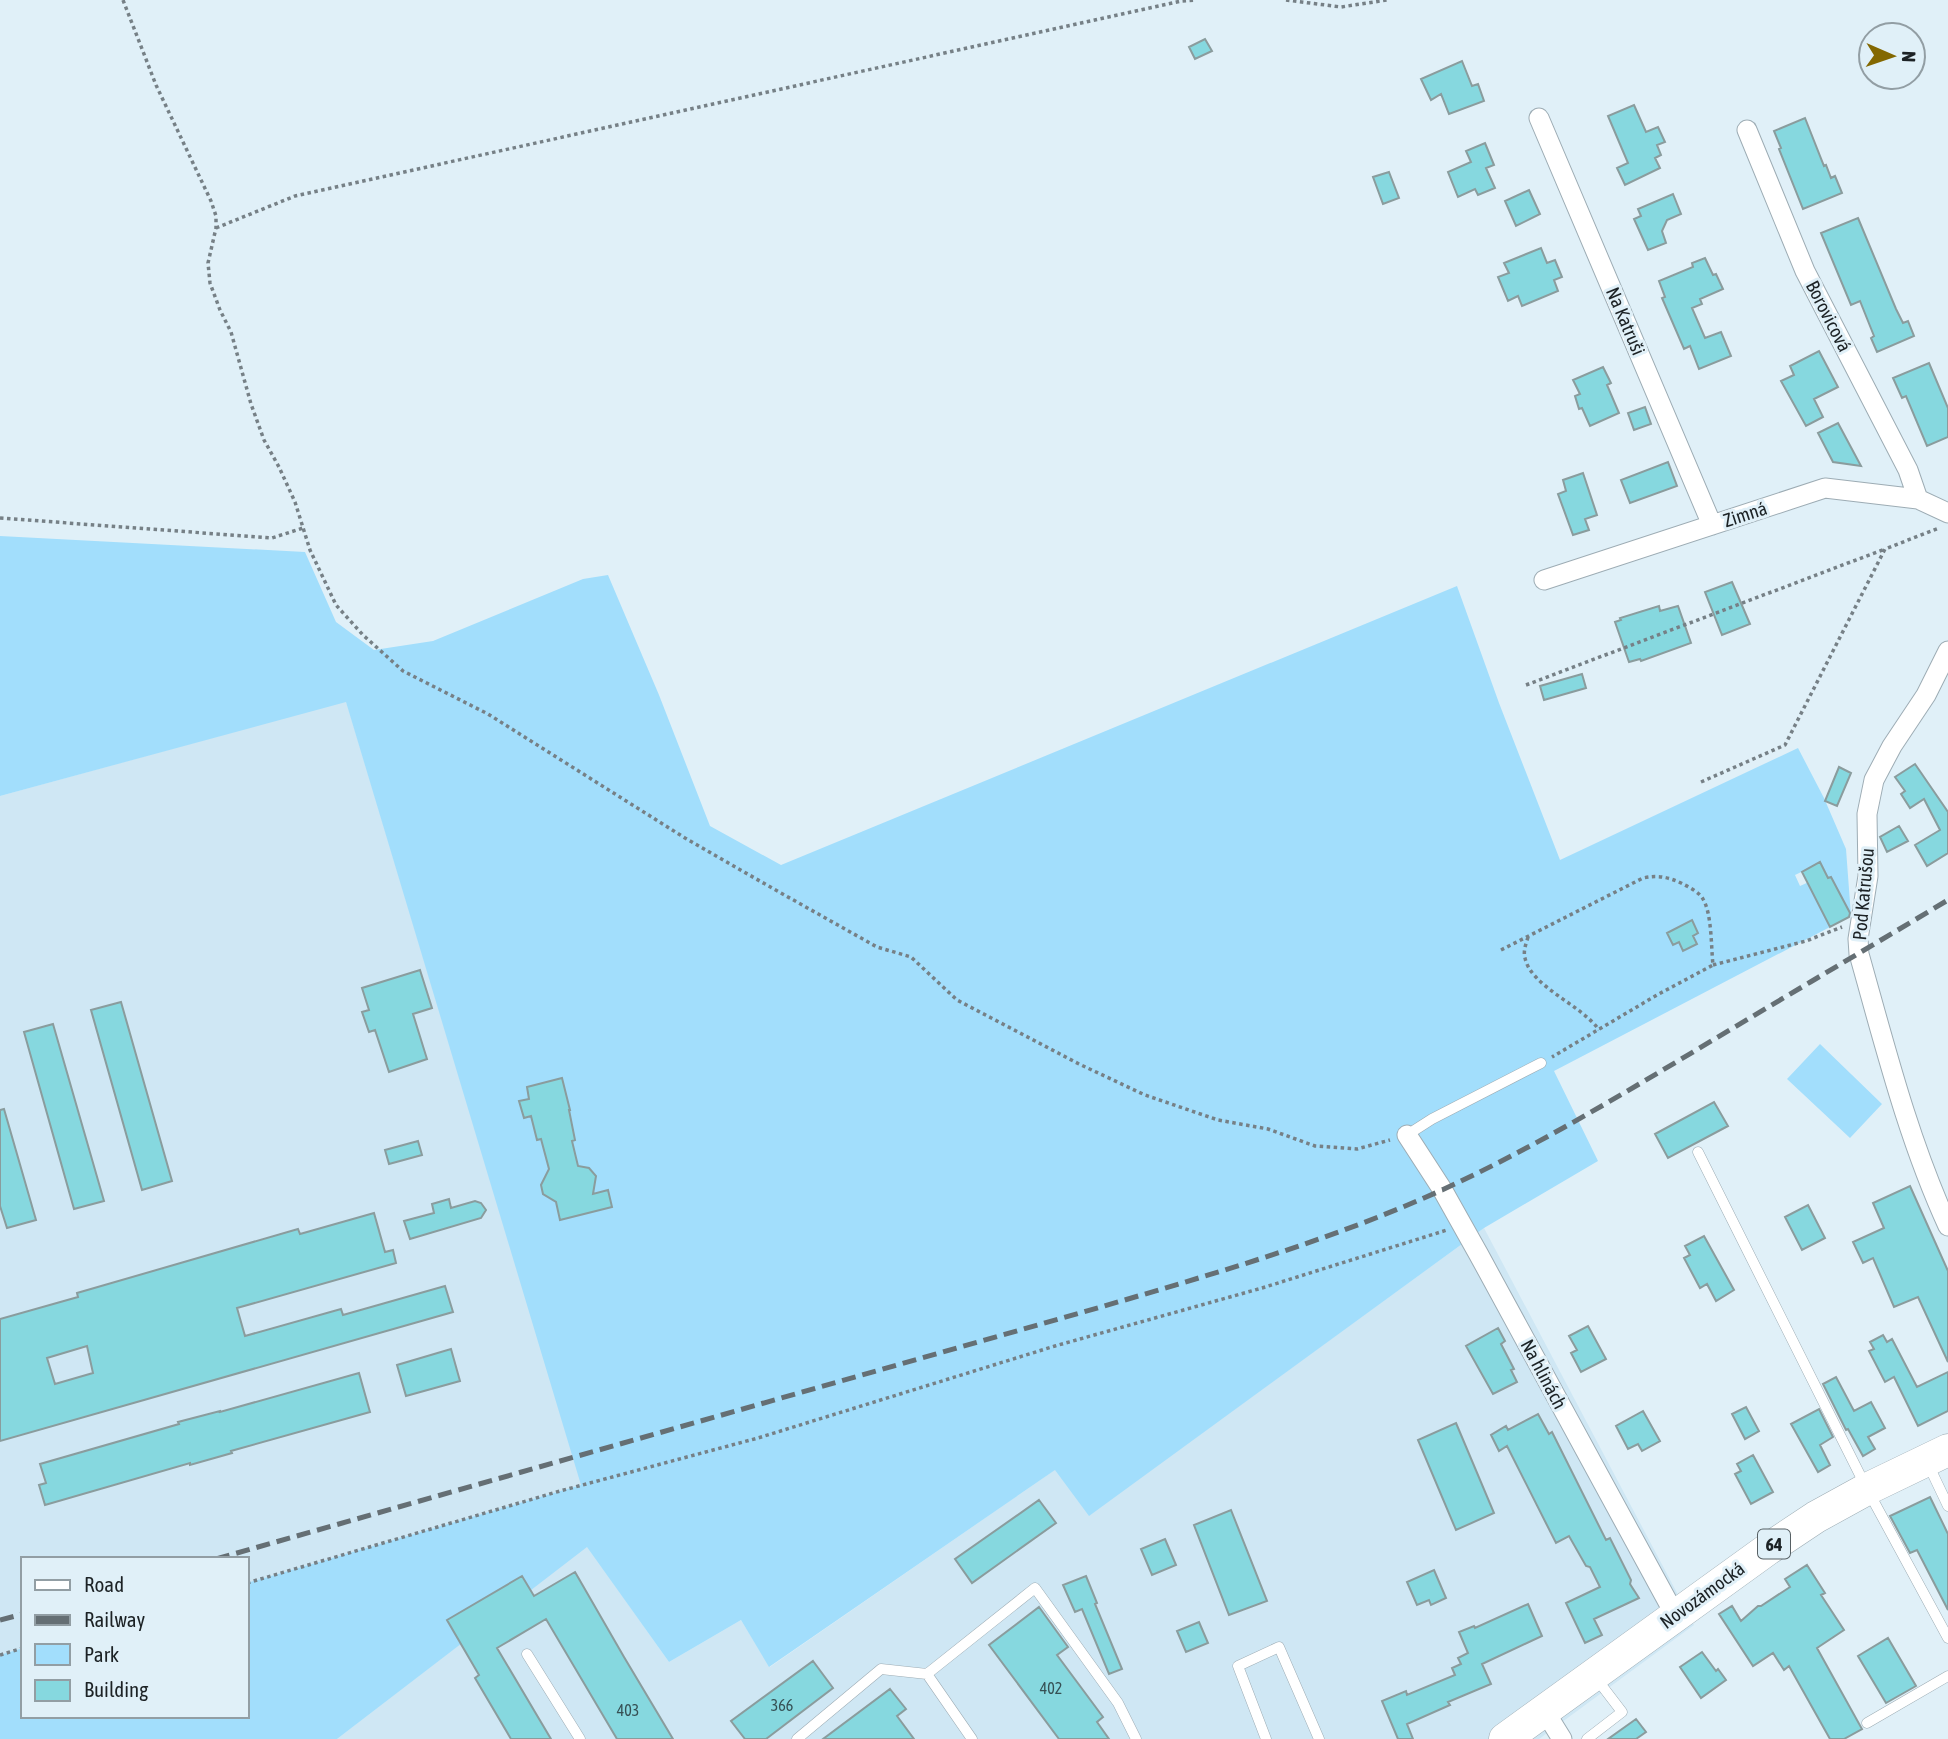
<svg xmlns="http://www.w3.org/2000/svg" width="1948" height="1739" viewBox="0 0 1948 1739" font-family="'Asap Condensed',sans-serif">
  <rect width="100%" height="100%" fill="#e0f0f8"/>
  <path fill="#cfe7f4" d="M346 701 582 1485 247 1583V1559H23V1648L0 1655V796Z
    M1484 1228 1694 1625 1539 1739H337L587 1546 669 1662 741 1620 770 1667 1056 1469 1089 1515Z"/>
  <path fill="#a2defc" d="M0 536 305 552 336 622 374 650 433 641 583 579 608 575 659 695 710 826 781 865 1457 586 1499 703 1560 860 1798 748 1824 798 1846 849 1851 916 1831 877 1828 878 1820 863 1795 875 1800 886 1811 881 1810 888 1830 927 1554 1071 1598 1161 1484 1228 1089 1516 1055 1470 769 1667 741 1620 669 1662 587 1547 337 1739H0V1655L23 1648V1716H247V1583L581 1485 346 702 0 796Z
    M1820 1044 1882 1104 1850 1138 1787 1079Z"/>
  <path fill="#86d8df" stroke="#8a9c9d" stroke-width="2" fill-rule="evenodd" d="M1205 39 1212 51 1195 59 1189 47Z
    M1462 61 1472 86 1478 84 1484 101 1449 114 1441 94 1431 100 1421 79Z
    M1634 105 1646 132 1658 127 1665 142 1657 145 1661 155 1655 158 1660 168 1625 185 1617 168 1628 163 1608 116Z
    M1805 118 1824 166 1826 165 1831 178 1835 176 1842 193 1803 209 1779 149 1781 148 1774 131Z
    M1485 143 1494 165 1486 168 1495 188 1478 195 1475 189 1458 197 1448 172 1471 162 1466 151Z
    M1389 172 1399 198 1383 204 1373 177Z
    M1529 190 1540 214 1516 226 1505 201Z
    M1673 194 1681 214 1667 220 1662 231 1666 243 1648 250 1634 219 1641 216 1638 209Z
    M1858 218 1896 309 1903 323 1908 321 1914 336 1877 352 1871 338 1874 336 1860 301 1851 305 1821 233Z
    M1541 248 1547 263 1555 260 1562 277 1554 280 1558 291 1522 306 1518 296 1508 301 1498 277 1509 273 1504 263Z
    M1705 258 1713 275 1716 274 1723 289 1700 299 1702 304 1692 308 1705 338 1721 332 1731 356 1699 369 1690 346 1684 349 1662 298 1665 297 1659 281 1693 267 1692 263Z
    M1819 351 1838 387 1814 399 1823 417 1806 426 1781 381 1794 375 1790 366Z
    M1929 363 1948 408V437L1927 446 1906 396 1902 398 1893 378Z
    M1603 367 1611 383 1607 385 1619 413 1590 426 1582 408 1579 409 1575 396 1580 394 1573 380Z
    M1645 407 1651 424 1634 430 1628 413Z
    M1838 423 1861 466 1833 462 1818 433Z
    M1668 462 1677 486 1630 503 1621 480Z
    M1583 473 1597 515 1585 519 1589 530 1573 535 1558 494 1566 491 1563 480Z
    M1732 582 1750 624 1722 635 1705 592Z
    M1659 606 1660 611 1678 606 1691 643 1641 661 1640 659 1629 662 1615 622 1621 620 1620 618Z
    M1582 674 1586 688 1544 700 1540 686Z
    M1915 764 1948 812V853L1927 866 1915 845 1940 830 1924 799 1910 808 1901 794 1905 791 1895 777Z
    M1839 767 1851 773 1837 806 1825 801Z
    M1899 826 1908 841 1887 852 1880 837Z
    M1820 862 1828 878 1831 877 1850 913 1849 917 1830 927 1802 872Z
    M1692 920 1698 933 1693 936 1697 944 1683 951 1679 942 1673 945 1667 933Z
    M420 970 432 1008 413 1014 427 1059 389 1072 375 1030 369 1032 362 1012 369 1010 362 988Z
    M121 1002 172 1181 142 1190 91 1010Z
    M53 1024 104 1201 74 1209 24 1032Z
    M562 1078 570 1110H569L575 1140 572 1141 578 1166 589 1168 596 1176 593 1194 608 1190 612 1207 560 1220 556 1202 543 1194 541 1185 549 1169 541 1139 537 1140 531 1116 524 1118 519 1101 529 1099 527 1087Z
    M1714 1102 1728 1126 1668 1158 1655 1134Z
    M4 1109 36 1220 7 1228 0 1206V1110Z
    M418 1141 422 1155 389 1164 385 1150Z
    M1910 1186 1948 1271V1362L1918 1297 1894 1307 1873 1258 1863 1263 1853 1242 1884 1228 1873 1203Z
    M449 1199 451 1208 475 1201 481 1203 486 1210 481 1218 410 1239 404 1221 434 1213 432 1204Z
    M1808 1205 1825 1238 1802 1250 1785 1217Z
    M374 1213 385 1252 393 1250 396 1263 237 1308 245 1336 341 1309 343 1315 445 1286 453 1312 0 1441V1319L78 1297 77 1293 298 1229 300 1234ZM87 1346 93 1373 55 1384 47 1358Z
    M1704 1236 1734 1290 1716 1301 1707 1284 1700 1288 1684 1258 1690 1255 1685 1246Z
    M1588 1326 1606 1359 1581 1372 1571 1353 1577 1350 1569 1336Z
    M1498 1328 1505 1341 1501 1344 1514 1369 1511 1370 1517 1382 1493 1394 1466 1346Z
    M1883 1335 1887 1342 1892 1339 1917 1387 1948 1372V1411L1918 1426 1894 1377 1885 1382 1869 1351 1874 1349 1870 1342Z
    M451 1349 460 1381 406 1396 397 1365Z
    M359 1373 370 1412 231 1451 232 1453 190 1465V1463L45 1505 39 1485 46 1483 40 1464 179 1424 178 1422 220 1411V1412Z
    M1836 1377 1854 1411 1871 1402 1885 1428 1868 1437 1875 1449 1863 1456 1848 1429 1846 1430 1823 1384Z
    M1746 1407 1759 1431 1745 1439 1732 1414Z
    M1819 1409 1833 1437 1820 1445 1830 1465 1818 1472 1791 1424Z
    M1643 1411 1660 1441 1642 1451 1638 1444 1628 1449 1616 1426Z
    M1538 1414 1549 1434 1552 1432 1606 1540 1610 1538 1631 1580 1630 1584 1639 1598 1594 1619 1602 1635 1585 1643 1566 1603 1600 1587 1590 1567 1586 1566 1569 1536 1556 1543 1507 1446 1499 1451 1491 1435 1506 1426 1508 1430Z
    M1456 1423 1494 1513 1456 1530 1418 1440Z
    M1753 1455 1773 1492 1751 1504 1735 1474 1741 1471 1737 1464Z
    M1930 1497 1948 1534V1610L1917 1550 1910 1553 1890 1516Z
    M1039 1500 1056 1523 972 1583 955 1559Z
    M1231 1510 1267 1601 1229 1615 1194 1525Z
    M1165 1539 1176 1565 1152 1575 1141 1549Z
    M1807 1565 1825 1593 1821 1595 1844 1630 1817 1648 1862 1729 1844 1739H1830L1789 1666 1784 1670 1773 1653 1753 1666 1719 1614 1732 1606 1741 1621 1758 1606H1761L1790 1587 1785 1579Z
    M1434 1570 1446 1598 1431 1605 1429 1600 1417 1605 1407 1582Z
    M575 1572 624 1657 673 1739H617L546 1619 497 1648 551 1739H511L475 1678 479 1675 447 1620 522 1576 534 1596Z
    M1086 1576 1097 1603 1095 1604 1122 1669 1109 1674 1082 1609 1075 1612 1063 1585Z
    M1528 1604 1542 1636 1482 1664 1491 1684 1448 1702 1450 1705 1407 1724 1413 1739H1398L1382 1701 1406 1691 1407 1695 1455 1675 1452 1668 1461 1664 1458 1658 1468 1653 1459 1632 1474 1626 1475 1628Z
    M1039 1607 1068 1647 1057 1655 1103 1717 1097 1722 1109 1739H1059L989 1645Z
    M1199 1622 1208 1643 1186 1652 1177 1631Z
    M1888 1638 1916 1686 1886 1703 1858 1656Z
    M1702 1652 1716 1671 1718 1669 1726 1680 1701 1698 1680 1667Z
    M813 1661 833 1688 766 1739H745L731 1721Z
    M890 1689 906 1709 897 1716 914 1739H823Z
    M1636 1719 1646 1732 1636 1739H1608Z"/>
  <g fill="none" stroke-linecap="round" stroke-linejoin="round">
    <g stroke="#9dacb4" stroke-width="11">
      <path id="lane" d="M1407 1135 1432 1119 1541 1063
        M1698 1152 1867 1489 1948 1638
        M1928 1464 1948 1506
        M527 1654 580 1739
        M1867 1723 1948 1676
        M797 1739 881 1669 927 1674
        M972 1739 927 1674 1035 1588 1118 1703 1136 1739
        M1266 1739 1238 1666 1279 1647 1319 1739
        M1587 1739 1622 1712 1596 1678"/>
    </g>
    <g stroke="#9dacb4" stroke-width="21">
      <path id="street" d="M1539 118 1712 525
        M1747 130 1805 271 1908 470 1918 499
        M1544 580 1825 488 1918 499 1948 513
        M1948 651 1926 695 1892 746 1874 780 1867 814 1868 876 1858 939 1859 954C1885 1046 1908 1139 1948 1226
        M1407 1135 1442 1189 1479 1255 1675 1615
        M1544 1710 1562 1739"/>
    </g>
    <g stroke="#9dacb4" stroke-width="33">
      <path id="primary" d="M1505 1739 1768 1549 1816 1517 1867 1489 1948 1450"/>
    </g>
    <path stroke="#768086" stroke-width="3.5" stroke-dasharray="3.5 3.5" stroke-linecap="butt" d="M123 0 156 85 211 201 216 216V228L208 263 210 283 220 310 231 332 251 404 264 440 279 467 295 502 310 550 336 605 363 635 403 671 488 714 685 838 772 888 877 947 911 957 957 1000 1079 1064 1145 1095 1218 1120 1268 1129 1315 1146 1357 1149 1390 1140
      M1286 0 1341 7 1387 0
      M216 228 295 196 1181 1 1195 0
      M0 518 272 538 303 528
      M1526 685 1885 549
      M1701 782 1785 745 1885 549 1939 528
      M1528 937C1526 944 1523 951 1525 958 1531 987 1582 1005 1599 1030
      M1501 950 1643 878C1658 875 1668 877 1681 883 1689 887 1699 892 1703 899 1712 914 1711 947 1713 965L1657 995 1552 1057
      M1713 965 1806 941 1842 927
      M247 1583 560 1491 758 1438 1055 1346 1262 1288 1447 1230
      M0 1655 23 1648"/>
    <use href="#lane" stroke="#fff" stroke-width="10"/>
    <use href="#street" stroke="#fff" stroke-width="19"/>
    <use href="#primary" stroke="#fff" stroke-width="32"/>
    <path stroke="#656f74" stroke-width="5" stroke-dasharray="14 7" stroke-linecap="butt" d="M216 1559 1101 1307C1216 1273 1332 1240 1442 1190 1529 1150 1611 1101 1693 1052 1778 1001 1863 951 1948 900
      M0 1620 23 1614"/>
  </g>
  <g text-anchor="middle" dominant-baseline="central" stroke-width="6" stroke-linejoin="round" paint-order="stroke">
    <g font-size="16" fill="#365054">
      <text x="1051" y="1688">402</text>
      <text x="782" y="1705">366</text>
      <text x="628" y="1710">403</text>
    </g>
    <rect fill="#e0f0f8" stroke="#576064" stroke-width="2" x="1758" y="1529.5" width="32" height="29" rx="5"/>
    <g font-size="18" font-weight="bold" fill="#1c2225">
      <text x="1774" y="1544">64</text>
    </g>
    <g font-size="19" fill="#1c2225" stroke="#e0f0f8">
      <text transform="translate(1829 316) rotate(63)">Borovicová</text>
      <text transform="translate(1626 321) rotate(67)">Na Katruši</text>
      <text transform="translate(1745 514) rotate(-18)">Zimná</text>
      <text transform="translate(1863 894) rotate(-85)">Pod Katrušou</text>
      <text transform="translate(1544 1374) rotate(62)">Na hlinách</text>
      <text transform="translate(1702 1595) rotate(-36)">Novozámocká</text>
    </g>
  </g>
  <rect x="21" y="1557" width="228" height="161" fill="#e0f0f8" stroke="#929ea4" stroke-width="2"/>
  <rect x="35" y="1580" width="35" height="10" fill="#ffffff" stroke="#929ea4" stroke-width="2"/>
  <text x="84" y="1592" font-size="21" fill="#1c2225">Road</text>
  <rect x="35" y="1615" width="35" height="10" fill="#656f74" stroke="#929ea4" stroke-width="2"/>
  <text x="84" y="1627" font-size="21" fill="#1c2225">Railway</text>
  <rect x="35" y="1644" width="35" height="21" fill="#a2defc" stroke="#929ea4" stroke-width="2"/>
  <text x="84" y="1662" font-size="21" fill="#1c2225">Park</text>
  <rect x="35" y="1680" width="35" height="21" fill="#86d8df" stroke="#929ea4" stroke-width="2"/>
  <text x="84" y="1697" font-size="21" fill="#1c2225">Building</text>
  <g transform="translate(1892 56) rotate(92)"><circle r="33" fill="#e0f0f8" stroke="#929ea4" stroke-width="2"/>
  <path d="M0-5L12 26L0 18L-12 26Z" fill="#836801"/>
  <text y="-10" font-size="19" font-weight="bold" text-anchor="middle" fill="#1c2225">N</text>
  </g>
</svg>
